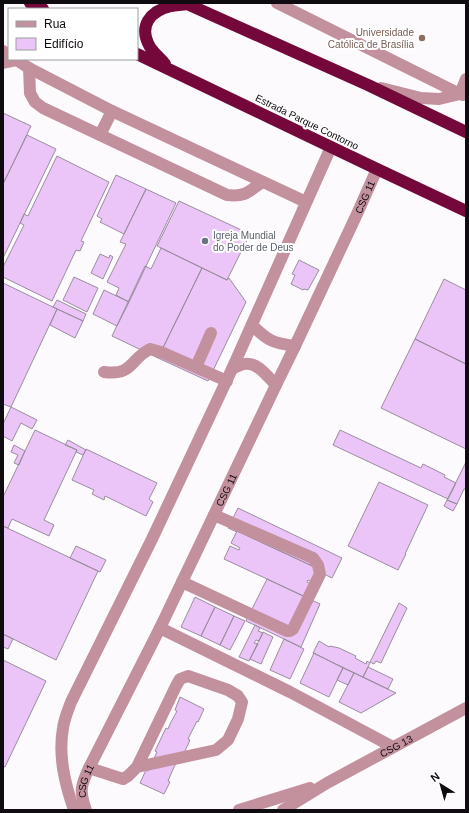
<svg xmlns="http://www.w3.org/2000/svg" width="469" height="813" viewBox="0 0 469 813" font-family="Helvetica,sans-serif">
  <rect width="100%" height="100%" fill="#fdfafe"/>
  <path fill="#ecc5f8" stroke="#9a8d9e" d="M3 113 31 126 3 184Z
    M27 135 56 149 3 258V184Z
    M57 156 109 182 81 241 84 242 80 251 76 250 52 301 3 277V267L24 225 20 223 24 214 28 216Z
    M116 175 146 189 124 234 100 222 102 219 97 216Z
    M146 189 176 203 129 302 116 295 119 288 107 282 126 244 120 242Z
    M179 201 250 234 227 280 157 246Z
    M161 248 202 268 158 358 112 336 145 266 151 269Z
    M100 254 109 258 110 255 113 257 103 279 91 273Z
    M299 260 319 270 308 290 304 289 303 290 291 284 295 275 292 274Z
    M202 268 227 280 229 278 246 302 208 381 158 358Z
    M74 277 98 288 87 312 63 300Z
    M444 279 466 290V364L415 339Z
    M3 283 57 309 11 407 3 404Z
    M104 290 129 302 117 326 93 314Z
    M57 300 86 314 83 321 53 307Z
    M57 309 83 321 75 338 50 325Z
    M415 339 466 364V449L381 408Z
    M11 407 37 420 32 429 21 423 12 441 3 436V424Z
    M35 430 77 450 44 520 54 525 49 536 12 519 8 528 3 526V497Z
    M340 430 421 468 423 464 445 475 444 477 456 483 448 499 333 445Z
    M68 440 86 450 83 455 76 452 77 450 65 445Z
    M14 445 25 451 19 465 14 463 18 455 11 452Z
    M86 449 157 483 149 499 153 502 146 516 105 496 104 500 92 494 94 490 72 480Z
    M466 462V489H464L457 504 447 500Z
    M379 482 428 505 405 554H406L398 570 348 546Z
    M447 500 457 504 453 511 444 506Z
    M238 508 342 558 332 578 322 573 323 571 237 531V532L228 528Z
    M3 526 98 571 56 660 3 634Z
    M237 531 323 571 317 584 308 580 307 582 316 587 310 599 224 559 230 546 239 550 240 548 231 543Z
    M76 546 106 560 100 572 70 558Z
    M267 579 320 604 301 647 246 621Z
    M195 597 215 607 201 636 181 627Z
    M399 603 407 608 381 663 376 661 374 664 370 662Z
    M215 607 234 616 220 645 201 636Z
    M234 616 245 621 230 650 220 645Z
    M255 625 260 628 258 631 263 633 259 641 256 640 254 643 258 644 249 661 239 657Z
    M263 632 273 637 261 664 250 659Z
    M3 634 13 639 8 649 3 647Z
    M284 639 304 649 290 679 270 670Z
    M319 641 329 647 330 646 339 648 356 656 355 658 366 664 367 661 370 663 363 677 313 653Z
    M314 653 343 668 329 697 300 683Z
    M3 660 46 681 5 767 3 766Z
    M368 667 393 679 388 689 363 677Z
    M343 668 354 673 348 685 337 680Z
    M354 673 379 685 396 693 361 713 339 702Z
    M180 697 204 709 198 722 197 721 188 739 190 740 179 764 177 762 174 767 168 781 170 782 164 794 140 783 146 770 148 771 157 752 155 751 166 728 168 729 170 724 177 711 175 710Z"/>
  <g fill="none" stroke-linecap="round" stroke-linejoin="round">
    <g stroke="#c3919e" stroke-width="12">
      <path d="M277 3 460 94 466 79"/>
      <path d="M3 51 9 55"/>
      <path d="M15 59 29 68 112 111 306 202"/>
      <path d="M3 63 17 60"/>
      <path d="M29 68 30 93 35 102 43 108 227 195C246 197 248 192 262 182"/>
      <path d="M381 88 421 98 439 99 460 94 463 95"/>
      <path d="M100 135 112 111"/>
      <path d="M252 325C268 341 273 343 295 346"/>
      <path d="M196 367 211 333"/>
      <path d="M232 369C236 367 240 365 244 364 257 361 268 377 276 385"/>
      <path d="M104 372C133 376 130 359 150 349L161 352 227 381"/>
      <path d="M182 582 287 631H290L293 629 320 574 318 565 313 558 214 515"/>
      <path d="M160 628 290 692 393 747"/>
      <path d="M89 768 123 779 128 776 137 767 176 686 180 679 188 676 228 690 238 696 242 702 238 719 228 740 216 750 137 767"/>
      <path d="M74 810C65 784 58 756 63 728 64 720 68 710 71 702L152 539 232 369 331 147"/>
      <path id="s1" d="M86 810C79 791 81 785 89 768L160 628 276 385 295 346 357 214 377 169"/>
      <path d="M239 810 310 788"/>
      <path id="s2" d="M283 810 327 783 466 708"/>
    </g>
    <path stroke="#74083a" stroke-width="12" d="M30 3 43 9
      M185 3 368 85 466 132
      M137 54 377 169 466 211
      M165 64C161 59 154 53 150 47 138 26 150 11 171 6 176 5 182 5 187 4"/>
  </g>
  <circle fill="#8d6e63" stroke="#fff" stroke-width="1.5" cx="422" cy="38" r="4"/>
  <circle fill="#6b7280" stroke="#fff" stroke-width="1.5" cx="205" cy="241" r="4"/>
  <g text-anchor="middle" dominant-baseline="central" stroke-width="4" stroke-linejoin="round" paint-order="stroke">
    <g font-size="10" fill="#785e54" stroke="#fff" text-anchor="end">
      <text x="414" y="32">Universidade<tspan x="414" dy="12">Católica de Brasília</tspan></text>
    </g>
    <g font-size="10" fill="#100b11" stroke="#fff">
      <text transform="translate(307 122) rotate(26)">Estrada Parque Contorno</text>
      <text stroke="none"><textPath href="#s1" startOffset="678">CSG 11</textPath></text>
      <text stroke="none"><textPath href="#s1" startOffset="354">CSG 11</textPath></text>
      <text stroke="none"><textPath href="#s2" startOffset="130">CSG 13</textPath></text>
      <text stroke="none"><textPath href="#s1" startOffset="30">CSG 11</textPath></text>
    </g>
    <g font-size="10" fill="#5b616d" stroke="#fff" text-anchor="start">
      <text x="213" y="235">Igreja Mundial<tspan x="213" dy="12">do Poder de Deus</tspan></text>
    </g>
  </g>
  <rect width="469" height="813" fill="none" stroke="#100b11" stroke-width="8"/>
  <rect x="8" y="8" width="130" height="52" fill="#ffffff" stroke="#9f9da0"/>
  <rect x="16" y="21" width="20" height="6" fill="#c3919e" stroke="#9f9da0"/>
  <text x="44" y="28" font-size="12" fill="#100b11">Rua</text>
  <rect x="16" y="38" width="20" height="12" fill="#ecc5f8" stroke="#9f9da0"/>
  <text x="44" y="48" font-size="12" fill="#100b11">Edifício</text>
  <g transform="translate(441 785) rotate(323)" stroke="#ffffff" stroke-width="3" paint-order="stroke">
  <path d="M0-3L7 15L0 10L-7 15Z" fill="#100b11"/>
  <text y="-6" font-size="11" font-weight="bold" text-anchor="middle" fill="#100b11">N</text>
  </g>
</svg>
